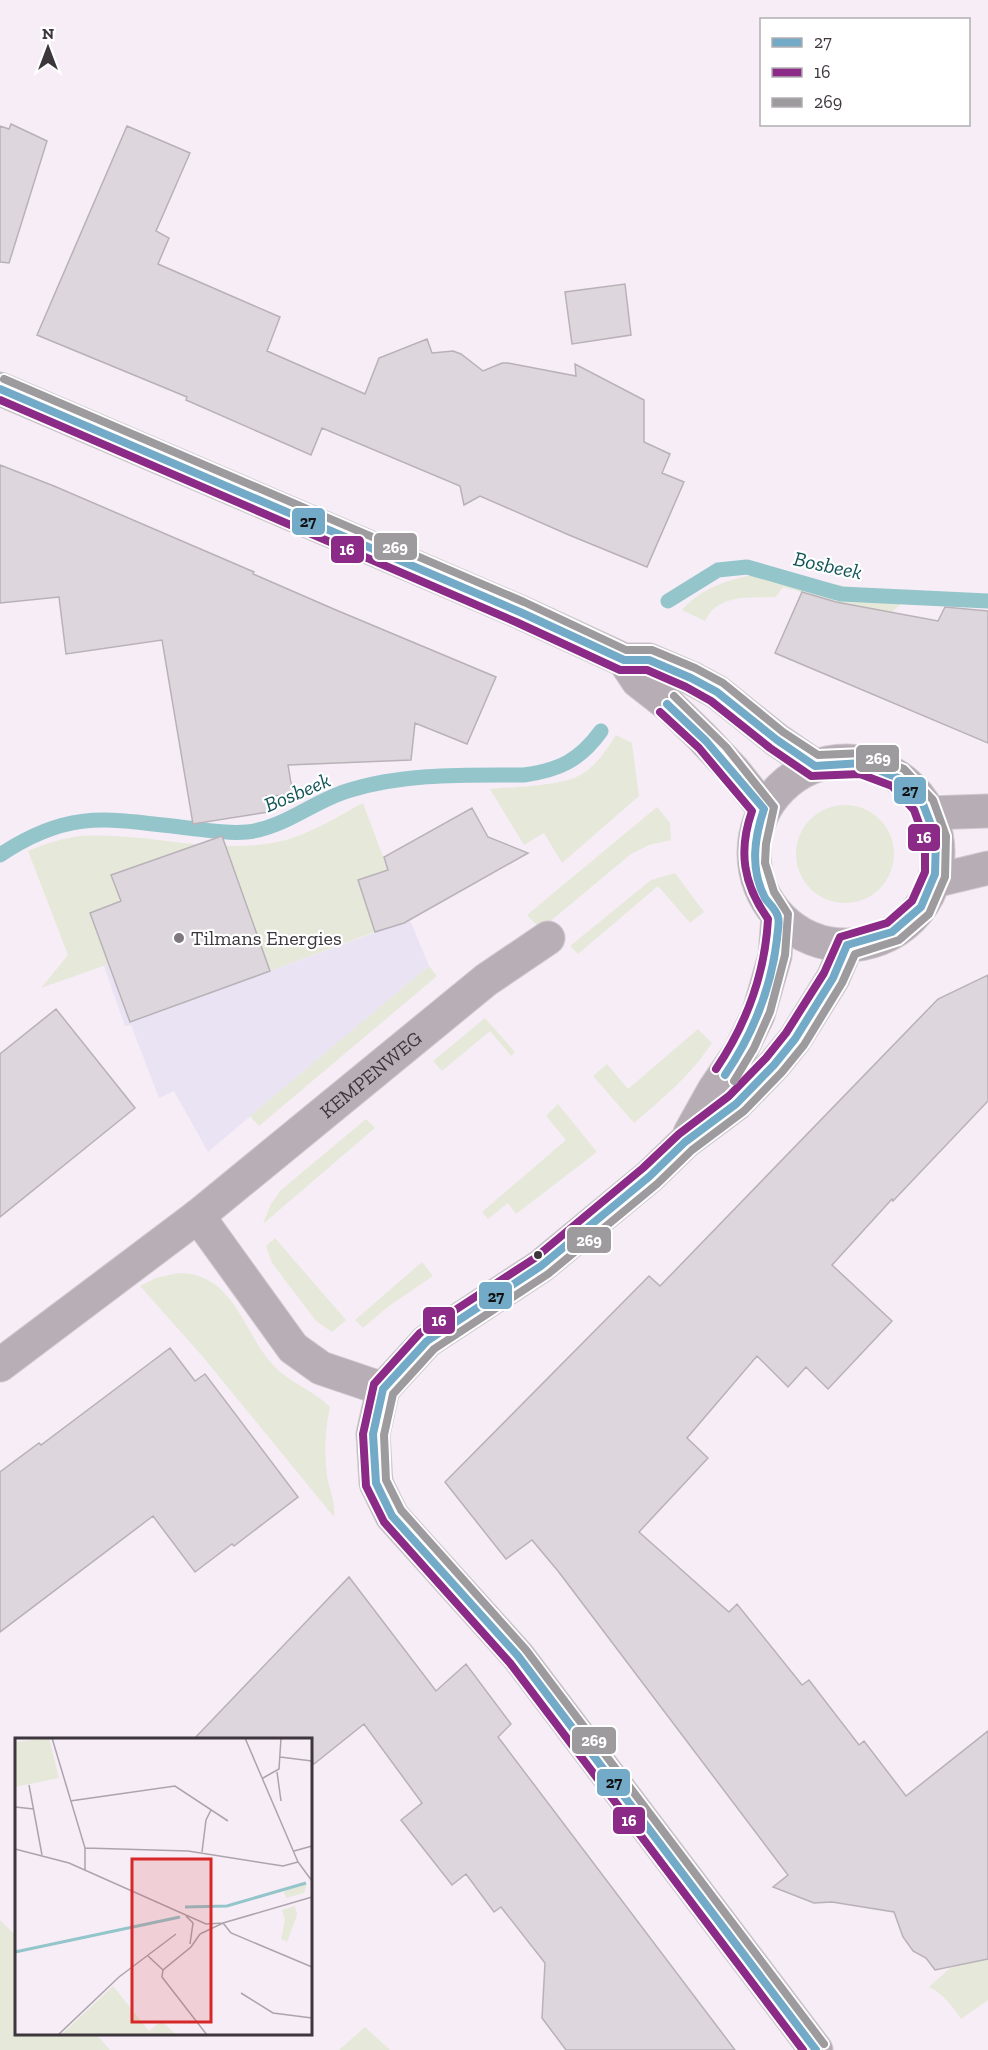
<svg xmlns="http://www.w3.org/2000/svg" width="988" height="2050" viewBox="0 0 988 2050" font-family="'Zilla Slab',serif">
  <rect width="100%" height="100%" fill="#f6edf6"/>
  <path fill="#e9e3f3" d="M182 850 231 862 270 971 410 920 429 966 208 1152 174 1091 159 1098 131 1025 125 1026 104 966 108 964 90 913 121 901 111 875Z"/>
  <path fill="#e6e9d9" d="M761 574H780L877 592 913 593 892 612 836 602 783 587 776 597C751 598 718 593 705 621L682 610C702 587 732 578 761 574Z
    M616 735 632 743 639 796 562 863 544 833 524 845 490 789C513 787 564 786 582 774 597 765 607 749 616 735Z
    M363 803 388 870 358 881 375 932 270 971 231 862 181 850 112 874 121 901 90 913 109 964 41 988 68 955 28 851C45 844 62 838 81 836 145 832 208 854 272 843 304 838 335 818 363 803Z
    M796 854a49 49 0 1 1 98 0a49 49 0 1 1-98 0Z
    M657 807 670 823 671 840 649 845 631 854 541 929 527 915Z
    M675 873 704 912 690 923 658 886 578 954 570 946 651 880Z
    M429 966 437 976 259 1126 250 1116Z
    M485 1018 515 1052 511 1056 490 1031 442 1071 433 1061Z
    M698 1029 712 1043C690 1076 664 1097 634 1123L593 1076 607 1064 628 1089Z
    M558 1104 597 1152 516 1214 508 1203 488 1219 482 1212 566 1140 546 1116Z
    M366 1119 375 1128 263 1224 271 1204 281 1190Z
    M275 1238 346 1320 332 1332 316 1321 272 1263 266 1246Z
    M422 1262 433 1276 389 1306 363 1328 355 1320Z
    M178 1273C235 1273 242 1332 274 1366 290 1383 313 1390 330 1407 325 1429 324 1452 327 1475 329 1491 336 1501 334 1517L203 1357 140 1286 156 1278Z
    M0 1920 16 1936V2034H96L110 2050H0Z
    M988 1957V2000L961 2019C952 2006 944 1994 929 1987L950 1968Z
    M365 2027 390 2050H339Z"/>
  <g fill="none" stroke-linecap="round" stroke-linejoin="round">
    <path stroke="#93c5cb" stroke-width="15" d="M668 601 718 570 747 567 841 594 988 601
      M0 855C70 808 109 819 188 828 207 830 227 834 247 832 284 828 312 802 347 791 403 773 466 775 524 775 560 770 580 760 601 731"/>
  </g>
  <path fill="#ddd6dd" stroke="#b8b2b8" stroke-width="1.5" d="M11 124 47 141 9 263 0 262V126L9 129Z
    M127 126 190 153 156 231 169 238 158 264 280 317 267 351 365 394 379 358 427 339 432 353 453 351 461 354 483 371 502 363H508L576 376 575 364 644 400V442L670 454 662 473 684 482 647 567 569 535 480 496 464 505 460 486 322 428 311 455 186 400 187 397 37 335Z
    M625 284 631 335 572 344 565 292Z
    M0 465 54 486 254 572 253 574 336 610 496 677 467 744 415 723 411 760 288 765 293 795 266 796 268 812 193 824 162 640 66 654 59 597 0 603Z
    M802 592 836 602 938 621 945 607 988 611V743L775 653Z
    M472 808 488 837 528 853 404 923 375 932 358 880 388 870 384 857Z
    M222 836 270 971 130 1022 90 913 121 901 111 875Z
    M988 975V1101L893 1201 892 1199 832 1265 892 1321 828 1389 806 1367 788 1387 757 1356 687 1438 708 1458 639 1532 729 1612 737 1604 802 1685 809 1680 859 1745 864 1741 906 1796 988 1731V1959L935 1970 926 1958 913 1951 903 1937 894 1912 832 1902 814 1903 773 1887 788 1875 558 1571 532 1540 506 1559 445 1482 649 1276 660 1286 938 999Z
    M56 1009 135 1108 0 1217V1054Z
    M170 1348 195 1381 205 1374 298 1497 234 1546 232 1544 195 1572 153 1516 0 1632V1472L39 1443 41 1445Z
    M349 1577 436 1691 466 1664 511 1724 498 1737 735 2050H566L542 2018 545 1963 501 1907 494 1912 466 1874 452 1885 401 1820 422 1803 364 1724 314 1764 310 1760V1740H193Z"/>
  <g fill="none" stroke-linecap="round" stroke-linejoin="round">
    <g stroke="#d0c9d0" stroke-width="35">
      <g id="street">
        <path d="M198 1216 293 1348 321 1368 383 1389"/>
        <path id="s1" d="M0 1365 198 1216 486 980 548 938"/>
      </g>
    </g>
    <g stroke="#d0c9d0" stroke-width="35">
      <path id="secondary" d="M0 389 520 612 624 660H649L691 678 717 692 777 740 815 766
        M624 660 638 681 670 706 701 736 734 771 764 809
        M754 853a92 92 0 1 1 184 0a92 92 0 1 1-184 0Z
        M929 813 988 811
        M934 881 988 868
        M690 1133 714 1090 740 1052 758 1015 775 956 778 916
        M816 2050 518 1656 392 1516 376 1483 373 1434 383 1389 427 1341 541 1266 650 1176 685 1142 736 1104 774 1065 795 1039 833 978 847 945"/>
    </g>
    <use href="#street" stroke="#b7afb5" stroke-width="33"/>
    <use href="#secondary" stroke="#b7adb5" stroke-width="33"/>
    <g stroke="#fff" stroke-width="12">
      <path id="bus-1" d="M0 389 520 612 624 660H649L691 678 717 692 777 740 815 766 862 763 898 778 923 804 936 838 935 874 921 907 892 932 847 945 833 978 795 1039 774 1065 736 1104 685 1142 650 1176 541 1266 427 1341 383 1389 373 1434 376 1483 392 1516 518 1656 816 2050
        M667 704 706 741 764 809C754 839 750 869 765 898 769 904 776 909 778 917 780 923 777 933 777 939 771 989 753 1034 725 1075"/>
    </g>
    <g stroke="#fff" stroke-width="12">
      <path id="bus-2" d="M0 400 516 622 620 670H647L686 687 711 701 770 748 811 776 860 774 892 786 914 810 925 840V872L912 901 887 923 840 937 824 973 786 1033 766 1058 729 1096 679 1134 643 1168 535 1258 420 1333 374 1384 363 1434 366 1486 384 1522 510 1663 803 2050
        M660 712 699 748 752 811C738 851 743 884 768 919 765 974 747 1023 716 1069"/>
    </g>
    <g stroke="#fff" stroke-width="12">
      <path id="bus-3" d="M4 379 524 602 626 650H652L695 668 723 683 783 732 818 755 864 753 904 769 933 800 946 836 945 877 929 914 899 940 855 954 842 983 804 1045 782 1072 744 1111 692 1150 657 1184 548 1274 434 1349 393 1394 384 1435 386 1480 401 1510 526 1650 824 2044
        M674 696 726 747 774 807 766 844 765 863 774 892 788 914 785 955 770 1012 754 1048 734 1081"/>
    </g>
    <use href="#bus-1" stroke="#72aac7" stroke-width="8"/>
    <use href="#bus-2" stroke="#8c2b87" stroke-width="8"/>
    <use href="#bus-3" stroke="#9e9b9e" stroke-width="8"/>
  </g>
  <circle fill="#7e777e" stroke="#fff" stroke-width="2" cx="179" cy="938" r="6"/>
  <circle fill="#3d373d" stroke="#fff" stroke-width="2" cx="538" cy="1255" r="5"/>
  <g text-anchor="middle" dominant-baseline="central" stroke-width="4.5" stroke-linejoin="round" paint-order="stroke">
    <g font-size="20" fill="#3d373d" stroke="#fff" text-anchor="start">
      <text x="191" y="938">Tilmans Energies</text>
    </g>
    <g font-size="20" fill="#3d373d" stroke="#fff">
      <text stroke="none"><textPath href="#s1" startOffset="471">KEMPENWEG</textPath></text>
    </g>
    <g font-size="21" font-style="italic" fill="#115458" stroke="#fff">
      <text transform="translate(828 565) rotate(12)">Bosbeek</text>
      <text transform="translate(297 792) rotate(-23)">Bosbeek</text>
    </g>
  </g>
  <g transform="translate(15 1738)">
    <rect width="297" height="297" fill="#f6edf6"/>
    <path d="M34 0 44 40 0 49V4ZM292 146 289 155 271 160 269 153ZM280 168 282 177 272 204 266 201 270 182 267 172ZM98 248 134 293 146 283 162 297H46Z" fill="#e6e9d9"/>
    <path fill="none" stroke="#93c5cb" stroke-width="3" d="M170 169 212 168 291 145M0 214 165 179"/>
    <path fill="none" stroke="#aca4ac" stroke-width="1.5" d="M37 0 70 110V132M230 0 283 124 297 143M265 19 297 23M262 34 266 63M248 40 264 31 266 0M14 47 27 117M55 63 160 48 213 83M0 69 19 71M70 110 173 113 268 128 283 124M0 111 54 125 191 186 208 185M279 113 297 108M187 114 191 82 196 72M171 178 178 185 175 206M208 185 216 195 297 229M185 196 176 209 148 232 147 239 192 297M185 196 208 185 297 159M133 218 148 232M226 255 258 275 297 280M43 297 104 239 161 196"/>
    <path fill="#d62828" fill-opacity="0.15" stroke="#d62828" stroke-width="3" d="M117 121H196V284H117Z"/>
    <rect width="297" height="297" fill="none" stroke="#3d373d" stroke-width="3"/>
  </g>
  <g stroke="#fff" stroke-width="2">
    <rect x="291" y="507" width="35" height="29" rx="6" fill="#72aac7"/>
    <rect x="373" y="532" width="45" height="29" rx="6" fill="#9e9b9e"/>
    <rect x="330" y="535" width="35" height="29" rx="6" fill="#8c2b87"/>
    <rect x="855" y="744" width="45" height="29" rx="6" fill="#9e9b9e"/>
    <rect x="893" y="776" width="34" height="29" rx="6" fill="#72aac7"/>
    <rect x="907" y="823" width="34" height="29" rx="6" fill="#8c2b87"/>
    <rect x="566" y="1226" width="46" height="28" rx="6" fill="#9e9b9e"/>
    <rect x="478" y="1281" width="35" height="29" rx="6" fill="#72aac7"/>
    <rect x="422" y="1306" width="34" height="29" rx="6" fill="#8c2b87"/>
    <rect x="571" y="1726" width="46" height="29" rx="6" fill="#9e9b9e"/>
    <rect x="596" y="1768" width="35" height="29" rx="6" fill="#72aac7"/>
    <rect x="612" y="1806" width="34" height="29" rx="6" fill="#8c2b87"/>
  </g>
  <g font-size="16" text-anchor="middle" font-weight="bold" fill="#fff">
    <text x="395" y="553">269</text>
    <text x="347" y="555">16</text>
    <text x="878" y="764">269</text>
    <text x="924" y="843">16</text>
    <text x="589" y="1246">269</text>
    <text x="439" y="1326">16</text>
    <text x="594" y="1746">269</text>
    <text x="629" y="1826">16</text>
  </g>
  <g font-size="16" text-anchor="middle" font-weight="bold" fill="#111">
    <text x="308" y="527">27</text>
    <text x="910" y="796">27</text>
    <text x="496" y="1302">27</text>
    <text x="614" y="1788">27</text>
  </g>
  <rect x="760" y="18" width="210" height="108" fill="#ffffff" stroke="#b1afb1" stroke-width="1.5"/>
  <rect x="772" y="38" width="30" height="9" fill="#72aac7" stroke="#b1afb1" stroke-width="1.5"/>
  <text x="814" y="48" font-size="18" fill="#3d373d">27</text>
  <rect x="772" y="68" width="30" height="9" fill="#8c2b87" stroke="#b1afb1" stroke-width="1.5"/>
  <text x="814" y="78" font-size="18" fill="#3d373d">16</text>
  <rect x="772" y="98" width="30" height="9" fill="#9e9b9e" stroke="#b1afb1" stroke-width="1.5"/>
  <text x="814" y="108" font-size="18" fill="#3d373d">269</text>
  <g transform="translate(48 48)" stroke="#ffffff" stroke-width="4.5" paint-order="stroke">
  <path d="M0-4.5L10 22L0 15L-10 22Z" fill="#3d373d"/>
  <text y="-9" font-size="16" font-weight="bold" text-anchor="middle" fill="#3d373d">N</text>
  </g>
</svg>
